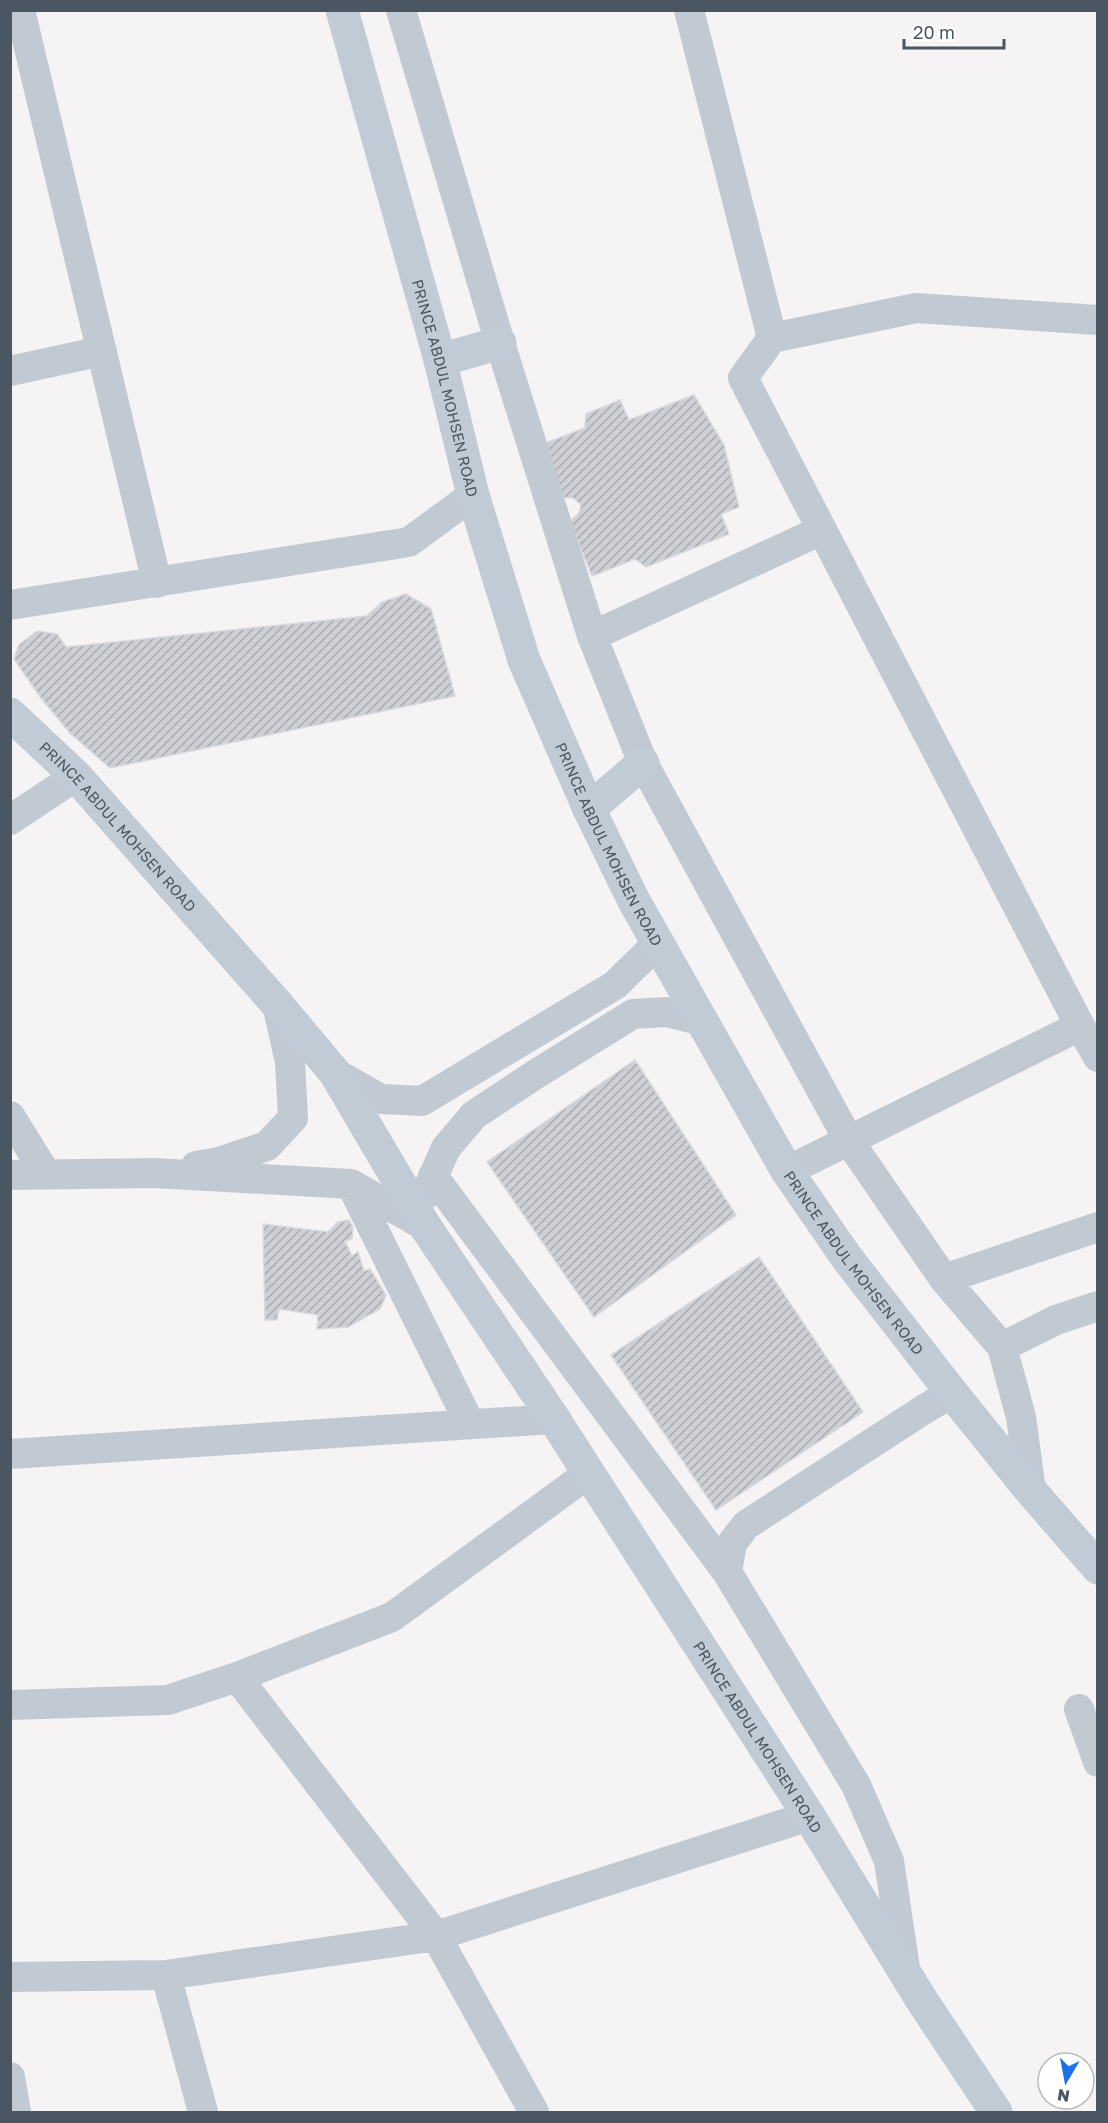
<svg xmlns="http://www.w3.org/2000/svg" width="1108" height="2123" viewBox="0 0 1108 2123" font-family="'Golos Text',sans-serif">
  <defs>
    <pattern id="building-hatch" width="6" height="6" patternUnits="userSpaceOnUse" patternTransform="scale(1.5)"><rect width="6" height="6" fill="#cdcfd5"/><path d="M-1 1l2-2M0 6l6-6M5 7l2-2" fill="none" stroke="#a8abb0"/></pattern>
  </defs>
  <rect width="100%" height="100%" fill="#f5f3f3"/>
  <path fill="url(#building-hatch)" stroke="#d7d9de" stroke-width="1.5" d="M694 395 724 445 739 507 721 514 729 534 646 567 635 559 592 576 570 522 579 513 581 505 573 498 560 497 540 445 585 428 586 414 620 400 629 420Z
    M406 594 431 609 455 696 110 768 70 733 41 698 14 659 19 645 37 631 57 634 66 647 367 616 382 602Z
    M635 1060 736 1215 594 1317 487 1162Z
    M349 1220 353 1227 352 1239 345 1241 352 1256 358 1252 364 1271 370 1269 386 1295 380 1309 348 1327 317 1329 318 1315 279 1309 277 1320H265L263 1224 328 1232 338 1222Z
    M759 1257 863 1412 716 1510 611 1355Z"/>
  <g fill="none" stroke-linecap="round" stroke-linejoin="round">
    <path stroke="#c1cad2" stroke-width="30" d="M20 10 157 583
      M401 10 500 343 592 636 643 763 849 1141 944 1279 1002 1347 1021 1417 1031 1491
      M689 10 772 338
      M10 371 102 351
      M10 605 409 542 473 495
      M592 636 822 530
      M10 820 76 776
      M1080 1026 743 378 772 338 916 308 1098 320
      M335 1073 381 1099 422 1101 615 985 659 942
      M10 1116 46 1174
      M196 1166 219 1162 267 1146 293 1118 290 1062 277 1004
      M787 1171 1080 1026 1098 1057
      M10 1175 154 1173 351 1184 425 1226
      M433 1176 727 1572
      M351 1184 470 1424
      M425 1195 446 1148 474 1115 536 1074 633 1014 666 1012 703 1021
      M944 1279 1098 1227
      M1002 1347 1056 1320 1098 1306
      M10 1454 554 1419
      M237 1677 436 1936 534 2112
      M10 1705 168 1700 237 1677 392 1617 589 1473
      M1079 1709 1098 1762
      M166 1975 203 2112
      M906 1975 889 1861 856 1785 727 1572 732 1543 746 1525 923 1410 952 1393
      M10 1977 166 1975 436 1936 809 1816
      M10 2077 16 2112"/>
    <g stroke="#c1cbd6" stroke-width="33">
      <path id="s1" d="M342 10 440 360 473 495 524 660 589 809 634 901 787 1171 847 1258 952 1393 1031 1491 1098 1568"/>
      <path d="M440 360 500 343"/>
      <path id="s2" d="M10 714 76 776 277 1004 335 1073 425 1226 554 1419 809 1816 921 1999 996 2112"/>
      <path d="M589 809 643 763"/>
    </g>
  </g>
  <g text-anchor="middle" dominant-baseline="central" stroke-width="4.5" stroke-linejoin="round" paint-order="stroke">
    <g font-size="15" fill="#4a5661" stroke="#fff">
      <text stroke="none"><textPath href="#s1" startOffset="392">PRINCE ABDUL MOHSEN ROAD</textPath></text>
      <text stroke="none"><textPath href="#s2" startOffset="156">PRINCE ABDUL MOHSEN ROAD</textPath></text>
      <text stroke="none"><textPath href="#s1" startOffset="878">PRINCE ABDUL MOHSEN ROAD</textPath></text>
      <text stroke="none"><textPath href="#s1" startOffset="1364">PRINCE ABDUL MOHSEN ROAD</textPath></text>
      <text stroke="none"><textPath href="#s2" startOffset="1272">PRINCE ABDUL MOHSEN ROAD</textPath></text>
    </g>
  </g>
  <rect width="1108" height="2123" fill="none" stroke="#4a5661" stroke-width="24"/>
  <g transform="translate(1066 2081) rotate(190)"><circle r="28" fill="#ffffff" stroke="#b7bbc0" stroke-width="1.5"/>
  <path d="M0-4.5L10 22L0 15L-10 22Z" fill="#1a73e8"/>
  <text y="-9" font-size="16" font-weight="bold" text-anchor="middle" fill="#4a5661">N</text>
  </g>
  <path d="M904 39v9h100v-9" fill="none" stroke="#4a5661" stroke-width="3"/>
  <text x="913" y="39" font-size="18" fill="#4a5661" stroke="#ffffff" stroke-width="4.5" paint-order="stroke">20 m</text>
</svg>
